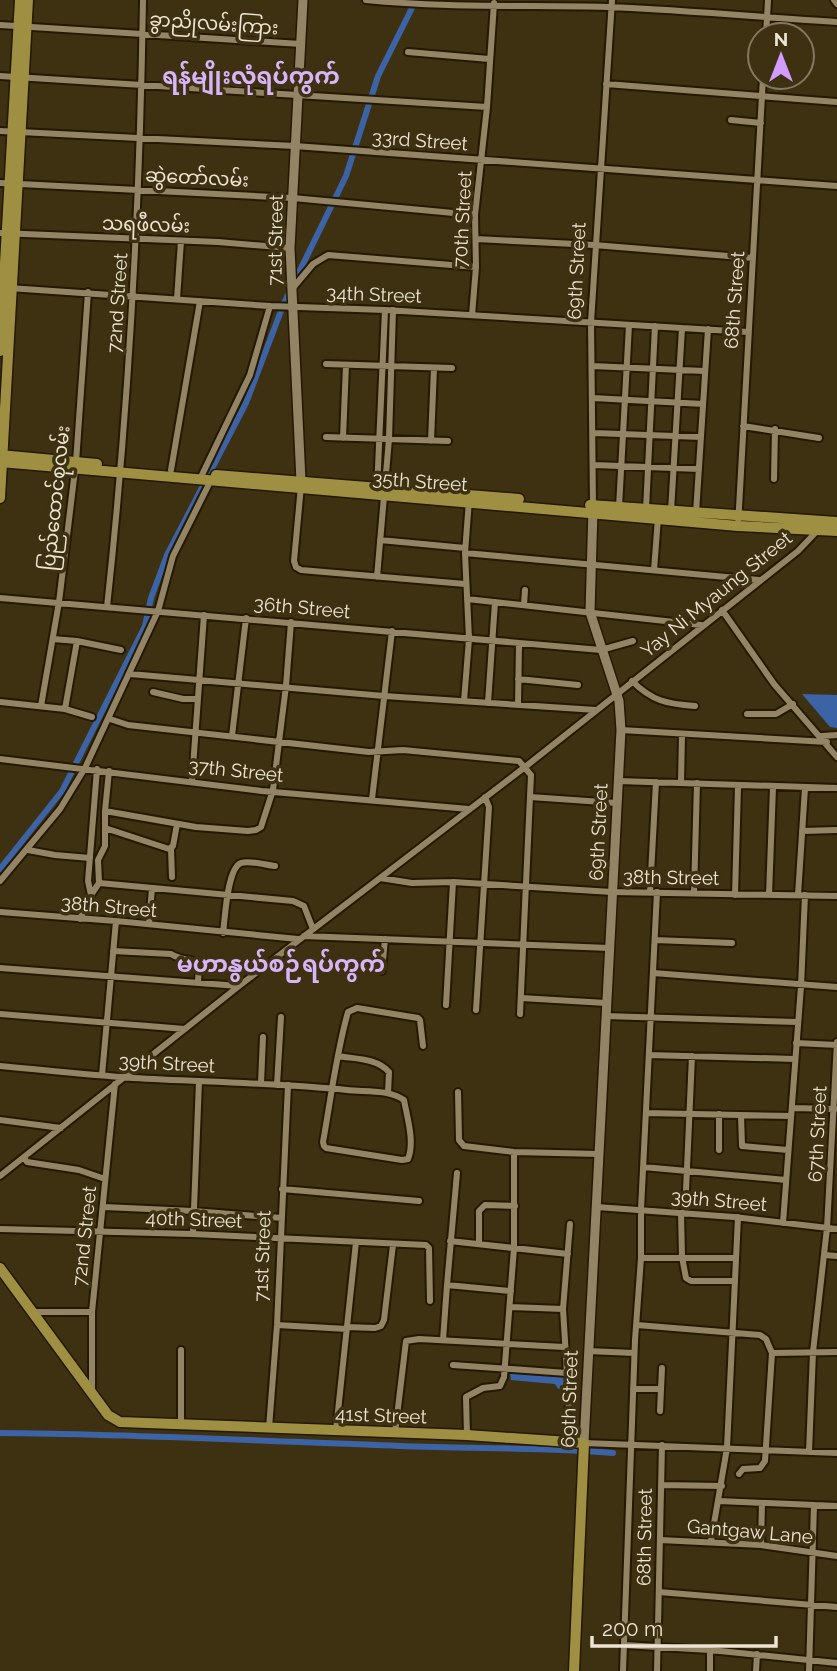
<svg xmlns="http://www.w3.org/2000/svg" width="837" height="1671" viewBox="0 0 837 1671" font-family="Raleway,'Noto Sans Myanmar',sans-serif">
  <rect width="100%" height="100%" fill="#3d3112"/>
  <path fill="#3b63a5" d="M802 694 837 695V728L830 727Z
    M510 1372 563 1376 566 1388 558 1389 555 1384 511 1380Z"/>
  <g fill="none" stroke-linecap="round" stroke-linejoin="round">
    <path stroke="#3b63a5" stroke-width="6" d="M0 869 62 791 145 626 151 598 167 555 246 403 284 303 346 176 378 76 416 0
      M0 1433C133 1434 267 1441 400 1446 471 1449 542 1447 613 1453"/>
    <g stroke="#241800" stroke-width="10">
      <path id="street" d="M366 0C446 8 527 5 607 7 684 10 760 17 837 22
        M834 0 837 4
        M0 25 301 44
        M766 35 768 0
        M408 52 489 59
        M0 76 487 107
        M606 84 837 102
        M731 120 761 123
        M0 131 295 146 837 186
        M0 183 293 198 475 215
        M0 233 218 242 290 248
        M476 239 594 245 753 258
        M9 288 270 306 385 310 748 332
        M292 289 313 264 328 255 476 267
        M177 299 181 241
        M472 315 476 267 475 215 487 107 494 3
        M326 364 452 368
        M592 366 704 371
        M593 398 703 404
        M743 426 819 438
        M594 433 701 437
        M326 437 448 441
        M343 438 346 365
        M431 441 434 368
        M594 465 699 469
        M171 470 200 301
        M200 479 250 375 270 306
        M774 479 775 429
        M301 486 294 561 296 567 301 570 465 584
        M377 490 385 310
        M593 506 591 322 612 0
        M619 507 629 325
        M646 509 655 326
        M671 511 682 328
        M696 513 708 329
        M738 526 763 77
        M380 540 465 548
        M465 553 759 580
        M654 570 658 518
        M377 577 389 439 393 310
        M0 598 601 650 633 641
        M467 599 701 625
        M524 605 525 590
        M107 607C129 405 140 203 143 0
        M722 610 774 684 837 757
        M53 639 77 641 65 709
        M77 641 121 650
        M130 674 384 696 596 710
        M518 679 578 685
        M632 681C652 701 667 704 695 706
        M153 692 183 699H197
        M464 701 469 639 465 553 469 500
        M0 702 65 709 92 717
        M488 703 495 602
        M518 705 519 644
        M41 706 59 602 76 462 88 292
        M747 714H776L793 704
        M110 719 128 725 369 752 403 750 519 761 531 775 520 1014
        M621 730 827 742
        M232 736 246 618
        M822 736 837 735
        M0 759 262 791 469 809
        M192 781 204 615
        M618 781 837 788
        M681 783 682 734
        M530 797 617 803
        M372 799 392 631
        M105 811 196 827 248 831 256 830 261 827 273 790 286 686 291 622
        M105 828 169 849 173 846 177 824
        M802 831 837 830
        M171 849 172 877
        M28 850 55 855 90 858
        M380 878 412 883 453 882 612 892 837 896
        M0 881 60 809 85 768 158 611 173 556 211 480
        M99 883 293 901 304 906 313 929
        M650 892 656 782
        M694 893 697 783
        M91 895 88 881 97 769
        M735 895 738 786
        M769 895 773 787
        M798 895 805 788
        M0 912 116 921 298 939
        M80 919 91 895 99 883 98 860 105 846V811L109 771
        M149 924 152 888
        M223 933C225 919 227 868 241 863 250 860 265 865 275 866
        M304 936 609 948
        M655 940 732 943
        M113 951 171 954C181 961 193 958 199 964L198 983
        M0 968 239 986
        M382 971 385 939
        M653 973 837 987
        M521 998 606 1003
        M446 1005 453 882
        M476 1010 489 807 485 797
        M0 1014 185 1029
        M605 1016 798 1022
        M796 1043 837 1045
        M649 1055 795 1059
        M338 1056C355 1059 377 1058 389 1072L388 1093
        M0 1066C44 1070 89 1075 133 1078 205 1082 276 1083 347 1090 366 1092 388 1089 404 1100 407 1117 415 1142 408 1159L402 1160 326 1148 324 1146 323 1142C331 1098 336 1054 348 1012L357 1008 418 1018 420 1020 423 1046
        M102 1075 116 921
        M261 1083 263 1037
        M277 1085 281 1017
        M458 1092 459 1140 464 1146 514 1152 599 1154
        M792 1108 835 1109
        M646 1113 791 1116
        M741 1115 742 1146 788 1150
        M0 1120 61 1128
        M719 1150V1114
        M24 1158 27 1162 79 1170 105 1179
        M643 1167 786 1180
        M0 1176 239 986 525 767 798 551 817 531
        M282 1189 419 1201
        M104 1207 193 1211 282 1218
        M597 1207 734 1217 837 1229
        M681 1213 682 1257 686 1278 691 1281H735
        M685 1213 692 1056
        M783 1223 801 986 805 895
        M0 1229 193 1234 426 1245 429 1248 430 1301
        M193 1234 199 1081
        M450 1241 568 1254
        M479 1244V1211L485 1205 515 1206
        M824 1255 837 1256
        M641 1258H736
        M447 1285 457 1173
        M510 1307 563 1309
        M32 1312H92
        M277 1325 347 1329
        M637 1325 760 1335 766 1339 772 1353
        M347 1327 375 1328 381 1326 384 1320 393 1245
        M443 1340 447 1285 511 1291
        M588 1351 634 1353
        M453 1365 567 1373 570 1379 568 1423
        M567 1373 563 1309 570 1224
        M633 1389H661L662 1368
        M92 1392V1312L115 1084
        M660 1411 661 1389
        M181 1425V1350
        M269 1428 277 1325 288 1085
        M336 1430 356 1242
        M395 1433 406 1341 419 1339 564 1347
        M467 1435 466 1397 483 1388 500 1386 504 1377 514 1248V1152
        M584 1443 837 1453
        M809 1452 813 1352 827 1228 837 1042
        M739 1474 743 1469 760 1468 765 1461 772 1353 837 1352
        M661 1485 722 1486
        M719 1501 837 1506
        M660 1540 761 1545 837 1556
        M711 1541 727 1448 738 1217
        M761 1545 762 1503
        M659 1592 837 1607
        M624 1645 710 1650 837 1663
        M623 1671 635 1340 641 1258V1209L657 892
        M657 1671 662 1445
        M710 1671V1650
        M756 1671 757 1654
        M809 1671 814 1505"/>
    </g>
    <g stroke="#241800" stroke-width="12">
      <path id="secondary" d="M301 481 290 248 303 0
        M584 1443 621 730 619 701 590 612 593 509"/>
    </g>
    <g stroke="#241800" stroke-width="13">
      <path id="primary" d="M0 351 20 0
        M0 455 97 464
        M0 462 738 526 837 531
        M216 475 519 499
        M0 498 28 0
        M590 505 837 522
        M0 1268 108 1415 120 1422 467 1435 584 1443 574 1671"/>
    </g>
    <use href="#street" stroke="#928464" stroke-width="6"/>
    <use href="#secondary" stroke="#928464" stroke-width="9"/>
    <use href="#primary" stroke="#9e8f43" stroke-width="10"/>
  </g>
  <g text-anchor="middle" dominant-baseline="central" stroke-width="7" stroke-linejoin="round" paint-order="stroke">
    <g font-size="19" fill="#ede5d4" stroke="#3d3112">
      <text transform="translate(214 23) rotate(4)">ခွာညိုလမ်းကြား</text>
      <text transform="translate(420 140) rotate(4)">33rd Street</text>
      <text transform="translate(197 177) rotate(3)">ဆွဲတော်လမ်း</text>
      <text transform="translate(462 219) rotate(-87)">70th Street</text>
      <text transform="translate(146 224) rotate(2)">သရဖီလမ်း</text>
      <text transform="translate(275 240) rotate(-89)">71st Street</text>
      <text transform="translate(576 271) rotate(-87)">69th Street</text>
      <text transform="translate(374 294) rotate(2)">34th Street</text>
      <text transform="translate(734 300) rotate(-86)">68th Street</text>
      <text transform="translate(117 303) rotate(-86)">72nd Street</text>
      <text transform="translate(420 481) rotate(4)">35th Street</text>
      <text transform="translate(55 498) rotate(-84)">ပြည်ထောင်စုလမ်း</text>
      <text transform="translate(716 594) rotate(-39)">Yay Ni Myaung Street</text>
      <text transform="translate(302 607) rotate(5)">36th Street</text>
      <text transform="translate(236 770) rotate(6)">37th Street</text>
      <text transform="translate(598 832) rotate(-87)">69th Street</text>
      <text transform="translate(671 877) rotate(1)">38th Street</text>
      <text transform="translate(109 906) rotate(5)">38th Street</text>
      <text transform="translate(167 1063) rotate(3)">39th Street</text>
      <text transform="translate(817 1134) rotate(-87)">67th Street</text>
      <text transform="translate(719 1200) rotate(5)">39th Street</text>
      <text transform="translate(194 1219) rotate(2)">40th Street</text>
      <text transform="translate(84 1236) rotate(-84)">72nd Street</text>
      <text transform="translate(262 1256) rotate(-88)">71st Street</text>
      <text transform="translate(569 1399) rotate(-88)">69th Street</text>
      <text transform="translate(381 1415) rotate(2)">41st Street</text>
      <text transform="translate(750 1531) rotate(5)">Gantgaw Lane</text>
      <text transform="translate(644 1537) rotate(-89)">68th Street</text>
    </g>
    <g font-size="23" font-weight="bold" fill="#d8b4f8" stroke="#3d3112">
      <text x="251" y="75">ရန်မျိုးလုံရပ်ကွက်</text>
      <text x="281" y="963">မဟာနွယ်စဉ်ရပ်ကွက်</text>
    </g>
  </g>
  <g transform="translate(781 56)"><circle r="33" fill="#3d3112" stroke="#837960" stroke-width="2"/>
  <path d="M0-5L12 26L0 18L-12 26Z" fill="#d19dfe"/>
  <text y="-10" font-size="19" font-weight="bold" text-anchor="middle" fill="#ede5d4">N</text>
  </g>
  <path d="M592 1636v10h184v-10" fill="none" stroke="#ede5d4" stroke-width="3.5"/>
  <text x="602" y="1636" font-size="21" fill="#ede5d4" stroke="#3d3112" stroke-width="5" paint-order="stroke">200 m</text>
</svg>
